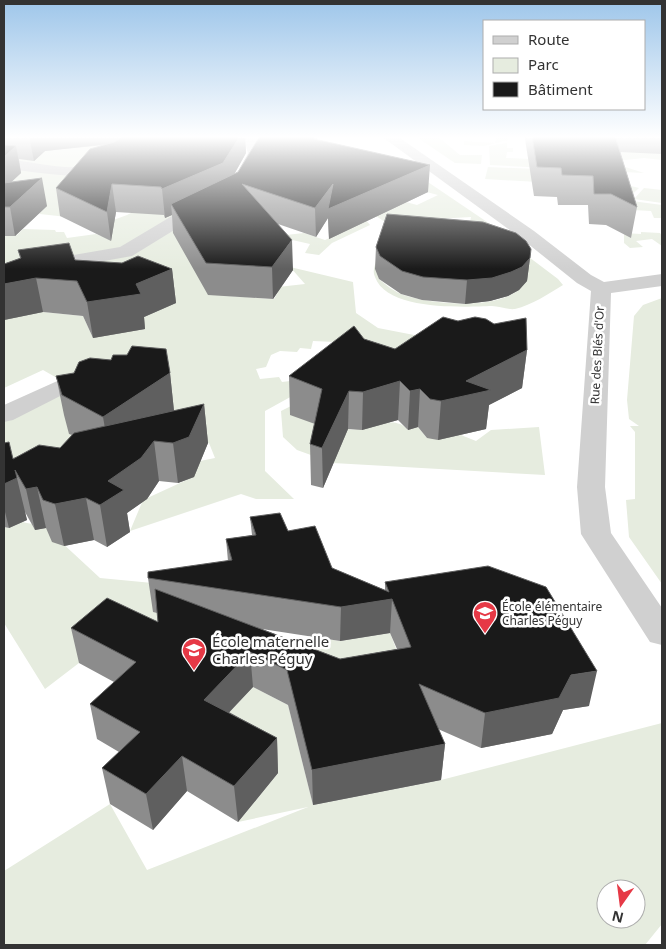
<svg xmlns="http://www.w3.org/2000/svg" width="666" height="949" viewBox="0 0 666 949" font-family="'Noto Sans',sans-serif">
  <rect width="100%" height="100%" fill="#fff"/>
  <path fill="#e6ecdf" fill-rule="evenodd" d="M90 136H123L67 217 40 214 39 212 4 211V149L58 150 88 146Z
    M415 136H437L460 155H482L481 164 455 163Z
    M451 136H509L508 140 484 146 464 145V141L495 143 496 138Z
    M511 142 507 143V148H513V152H507L506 158 530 159 560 146 644 173 490 165 489 146Z
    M592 148 662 154V160L644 158 615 161Z
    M488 167 604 172 619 183 639 188 621 205 538 182 485 179Z
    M416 174 493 226 469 228 471 217 385 222 376 216 391 198 417 205 438 195 419 190Z
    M644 188 662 190V203L634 199Z
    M177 189 230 296 274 299 278 292V287L305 284 290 267 353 282 356 313 378 328 445 341 428 361 335 342 313 341 311 349 300 348 297 352 280 351 271 355 266 367 256 369 260 379 279 377 282 382 290 381 303 390 265 411V471L294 499H256L241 494 130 531 143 500 193 477 200 461 215 458 209 443 190 448 89 429 18 482 4 472V419L71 386 43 370 4 388V236L17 235 23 229 55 230 56 232H64L67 238 96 234 101 236 108 222 127 215ZM126 297 93 338 83 316 43 312Z
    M632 201 662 205V218H654L651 211 633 210Z
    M338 215 366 220 370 225 332 243 319 255 305 253 310 244 288 239 286 235 304 233 325 240 351 228Z
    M641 232 660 233 662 236V246L652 239 636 241 643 247 630 248 624 243V233L641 234Z
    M505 239 558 279 563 285C548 294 532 305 515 309 508 310 499 306 492 306 464 307 387 311 375 277 372 271 375 265 377 259L379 279C386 285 392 290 401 294 429 305 524 315 528 272Z
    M662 298V584L629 537 626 500 635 499V432L630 426H639L629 419 627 400 634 316 643 305Z
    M293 405C307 411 334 427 348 429 368 433 392 412 408 430L418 427 427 438 461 435 476 441 491 430 539 427 545 475 333 463 297 450 283 437 281 411Z
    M22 522 32 524 35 530 46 528 100 578 163 584 161 637 79 663 45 689 4 623V527L9 528Z
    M390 633 409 682 292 675 320 638 340 641Z
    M253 687 288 705 313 805 441 780 662 723V924L645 945H4V871L110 804 147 870 308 807 238 822 278 773 208 735ZM606 889H636V919H606Z"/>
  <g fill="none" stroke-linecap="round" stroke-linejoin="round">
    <path fill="#d0d0d0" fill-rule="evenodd" d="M133 136H148C108 193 62 173 4 169V159C34 161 72 174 101 163 114 158 124 146 133 136Z
      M243 136H257L264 153 248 182 242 184 234 179 248 153Z
      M381 136H397L534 231 591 275 604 282 662 274V286L611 293 605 487 611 533 662 608V645L650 642 581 534 577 487 591 291 577 283 522 239Z
      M206 203 212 204 215 208 212 212 184 224 132 256 4 279V267L120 247 172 216Z
      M64 378 72 380 76 385 72 390 13 420 4 422V405Z"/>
  </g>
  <path fill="#8c8c8c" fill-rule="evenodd" d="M4 136H245L246 153 234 174 238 172 259 138 258 136H318L317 140 428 192 329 239 328 218 316 237 278 224 293 270 273 299 208 295 173 233 172 215 165 218 164 215 116 212 111 241 60 216 56 188 104 145 45 151 34 161 19 159 21 173 11 182 47 206 15 236H4Z
    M525 136H662V154L620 152 637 207 631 238 606 225 589 224 588 205H558L557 197 534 196 525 139Z
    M376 247 530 258 527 281 519 290 508 296 490 301 465 304 422 300 401 294 379 279 375 269Z
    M18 250 75 260 172 269 176 303 144 317 145 329 93 338 83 316 43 312 4 320V264L20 258Z
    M458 321 527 350 522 388 489 405 486 429 438 440 427 438 418 427 408 430 398 420 362 430 348 429 323 488 311 485 310 444 315 424 290 415 289 376 364 339 395 349Z
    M170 373 174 411 204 404 208 443 194 477 178 483 159 481 147 499 127 513 130 532 107 547 94 540 64 546 52 542 46 528 35 530 25 512 27 520 9 528 4 527V443L13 458 60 448 72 435 69 434 64 415 56 376Z
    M250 517 288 531 332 568 385 590V582L589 706 563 710 552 734 481 748 438 729 445 744 441 780 313 805 288 705 253 687 229 712 277 738 278 773 238 822 187 791 153 830 110 804 102 768 119 752 97 739 90 704 114 682 79 663 71 628 158 622 157 613 153 612 148 578 228 561 226 539 252 535ZM262 629 340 641 390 633 397 649 340 659Z"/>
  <path fill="#5f5f5f" d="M29 136H131L108 144 45 151 34 161Z
    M240 136H245L246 153 225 191 171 204 172 215 165 218 162 189Z
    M16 146 21 173 4 189V157Z
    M430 165 428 192 329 239 328 218 316 237 315 208 333 184Z
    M42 178 47 206 15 236 10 207Z
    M112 184 116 212 111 241 107 212Z
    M292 240 293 270 273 299 272 267Z
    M530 258 527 281 519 290 508 296 490 301 465 304 467 280Z
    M172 269 176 303 144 317 145 329 93 338 87 302 136 284Z
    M36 278 43 312 4 320V284Z
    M527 350 522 388 489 405 486 429 438 440 441 401 466 381Z
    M170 373 174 411 110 457 103 417Z
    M400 381 398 420 362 430 363 392Z
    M420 389 418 427 408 430 410 391Z
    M349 391 348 429 323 488 322 448Z
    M204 404 208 443 194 477 178 483 173 443Z
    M154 441 159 481 147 499 127 513 130 532 107 547 100 505 108 481Z
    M15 470 27 520 9 528 4 508V484Z
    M37 487 46 528 35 530 26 489Z
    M86 498 94 540 64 546 55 504Z
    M392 599 390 633 340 641 341 607Z
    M250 652 253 687 208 735 204 700Z
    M597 671 589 706 563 710 552 734 481 748 485 713 571 675Z
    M277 738 278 773 238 822 234 786Z
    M445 744 441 780 313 805 312 770Z
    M182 756 187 791 153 830 146 794Z"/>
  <path fill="#1a1a1a" stroke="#5f5f5f" d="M123 136H240L223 163 162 189 161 187 112 184 107 212 56 188 90 149 114 142Z
    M260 136H315L314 139 430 165 328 209 333 184 315 208 242 184 292 240 272 267 206 263 171 204 238 172Z
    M532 136H615L637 207 611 194H594L593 176 562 175 561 168 537 167Z
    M4 145 16 146 4 157Z
    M42 178 10 207H4V183Z
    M387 214 483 222 516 233 526 241 531 249 530 258 522 267 511 272 492 278 467 280 423 277 402 271 380 256 376 247Z
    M69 243 75 260 122 263 138 256 172 269 136 284 141 294 87 302 77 281 36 278 4 284V264L21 258 18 250Z
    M443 317 458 321 475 317 486 319 494 324 526 318 527 350 466 381 491 390 441 401 430 399 420 389 410 391 400 381 363 392 349 391 322 448 310 444 322 389 289 376 354 326 364 339 395 349Z
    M132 346 166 349 170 373 103 417 62 395 56 376 74 373 79 362 90 358 111 360 113 355H127Z
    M204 404 189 437 173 443 154 441 141 458 108 481 124 490 100 505 86 498 55 504 43 500 37 487 26 489 15 470 17 478 4 484V443L9 442 13 459 39 445 60 448 74 433Z
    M280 513 288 531 315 526 332 568 389 592 385 582 488 566 546 587 597 671 571 675 559 698 485 713 419 684 445 744 312 770 287 670 250 652 204 700 277 738 234 786 182 756 146 794 102 768 140 732 90 704 136 662 71 628 107 598 158 622 155 589 340 659 411 647 392 599 341 607 148 578V572L232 560 226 539 256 535 250 517Z"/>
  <linearGradient id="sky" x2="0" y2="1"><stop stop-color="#9ec6ea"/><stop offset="0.51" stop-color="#fff"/><stop offset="1" stop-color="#fff" stop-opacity="0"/></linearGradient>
  <rect width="666" height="269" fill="url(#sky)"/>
  <defs>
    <g id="school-pin" transform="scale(1.25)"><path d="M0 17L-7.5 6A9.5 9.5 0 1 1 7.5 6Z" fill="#e63946" stroke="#fff"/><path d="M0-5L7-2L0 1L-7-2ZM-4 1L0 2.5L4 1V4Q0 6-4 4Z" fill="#fff"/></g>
  </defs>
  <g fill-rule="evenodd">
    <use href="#school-pin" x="485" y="613"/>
    <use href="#school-pin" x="194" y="650"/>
  </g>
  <g text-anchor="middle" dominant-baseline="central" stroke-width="5" stroke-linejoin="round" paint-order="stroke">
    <g font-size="12" fill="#333" stroke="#fff">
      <text transform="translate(597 355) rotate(-87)">Rue des Blés d'Or</text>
    </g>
    <g font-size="12" fill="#333" stroke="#fff" text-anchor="start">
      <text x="502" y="606">École élémentaire<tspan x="502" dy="14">Charles Péguy</tspan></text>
    </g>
    <g font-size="15" fill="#333" stroke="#fff" text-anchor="start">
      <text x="212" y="641">École maternelle<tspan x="212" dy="17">Charles Péguy</tspan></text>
    </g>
  </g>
  <rect width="666" height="949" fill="none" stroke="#333333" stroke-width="10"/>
  <rect x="483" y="20" width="162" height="90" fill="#ffffff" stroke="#adadad"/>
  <rect x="493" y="36" width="25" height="8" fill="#d0d0d0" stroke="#adadad"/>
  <text x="528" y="45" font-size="15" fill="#333333">Route</text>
  <rect x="493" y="58" width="25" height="15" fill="#e6ecdf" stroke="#adadad"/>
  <text x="528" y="70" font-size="15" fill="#333333">Parc</text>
  <rect x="493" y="82" width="25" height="15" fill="#1a1a1a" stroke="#adadad"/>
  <text x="528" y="95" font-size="15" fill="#333333">Bâtiment</text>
  <g transform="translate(621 904) rotate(194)"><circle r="24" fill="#ffffff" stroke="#adadad"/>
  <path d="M0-4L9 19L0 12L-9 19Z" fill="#e63946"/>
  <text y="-8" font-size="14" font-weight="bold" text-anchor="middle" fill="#333333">N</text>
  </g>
</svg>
